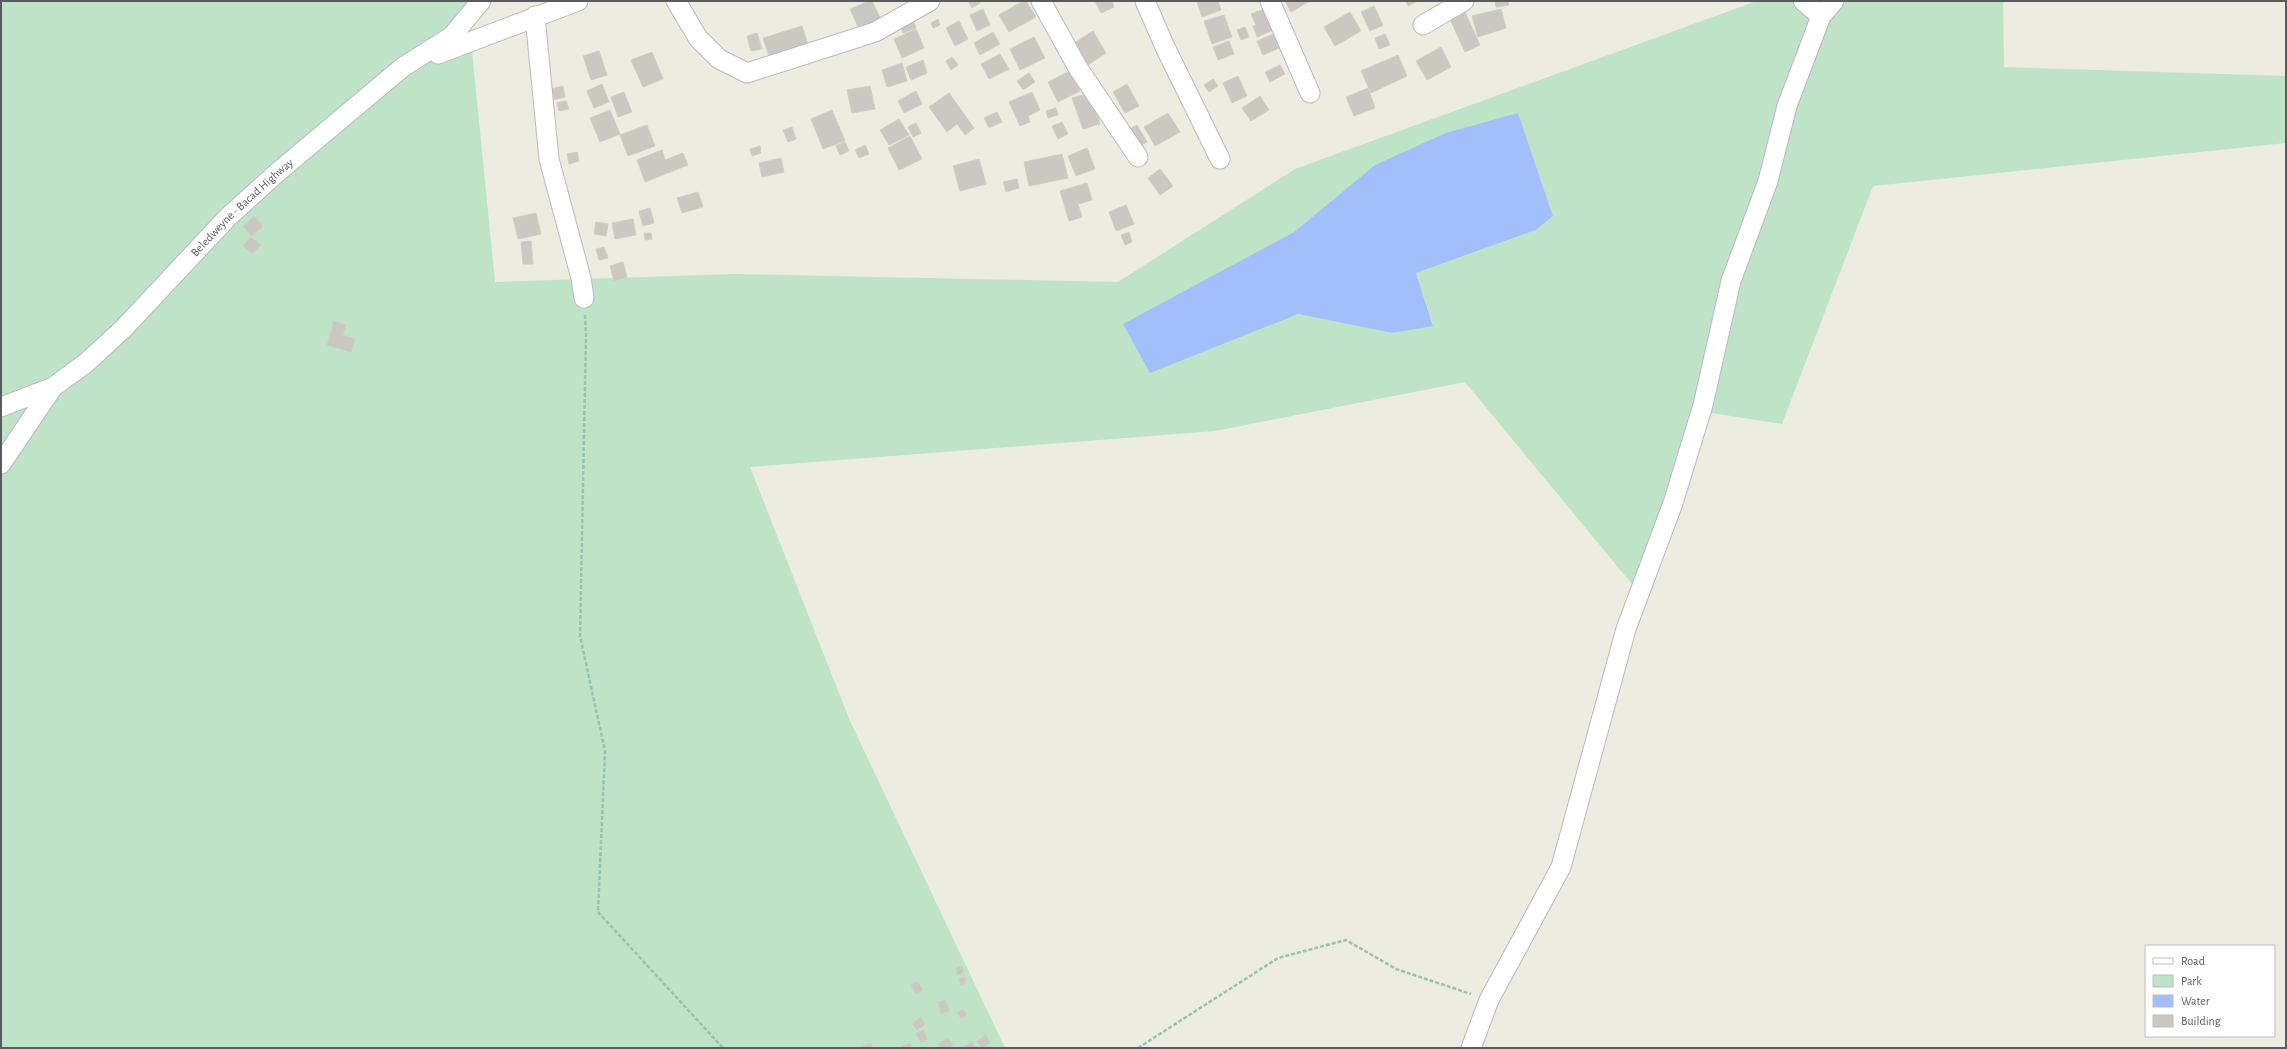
<svg xmlns="http://www.w3.org/2000/svg" width="2287" height="1049" viewBox="0 0 2287 1049" font-family="'Alegreya Sans',sans-serif">
  <rect width="100%" height="100%" fill="#ecece1"/>
  <path fill="#bee3c7" fill-rule="evenodd" d="M1 1H467L495 282 735 274 1118 282 1295 169 1754 2 2003 1 2004 67 2286 76V143L1873 186 1782 424 1712 413 1646 601 1465 382 1215 431 750 467 850 721 1005 1048H1ZM1518 113 1553 216 1536 230 1416 273 1433 325 1392 333 1298 314 1123 325 1294 232 1375 165Z"/>
  <path fill="#a2bffb" d="M1518 113 1553 216 1536 230 1416 273 1433 326 1392 333 1298 314 1150 373 1123 324 1294 232 1375 165 1446 133Z"/>
  <path fill="#cac8c0" stroke="#d0cfc0" d="M869 1H872L882 22 860 31 850 9Z
    M968 1H979L980 3 972 8Z
    M1023 1H1026L1036 17 1009 32 999 15Z
    M1095 1H1112L1114 7 1101 13Z
    M1218 1 1221 10 1202 17 1197 2Z
    M1285 1H1310L1291 12Z
    M1406 1H1417L1408 6Z
    M1495 1H1508L1509 5 1496 7Z
    M1374 6 1383 25 1370 31 1361 12Z
    M1267 8 1276 29 1257 37 1253 26 1256 25 1251 14Z
    M983 9 990 25 977 31 970 15Z
    M1501 9 1506 28 1478 37 1472 16Z
    M1464 10 1480 45 1465 52 1449 17Z
    M1350 12 1361 31 1335 46 1324 27Z
    M1224 15 1232 37 1212 44 1204 21Z
    M912 18 916 28 903 33 899 24Z
    M938 19 940 25 933 28 931 23Z
    M959 21 968 39 955 46 946 28Z
    M802 26 809 47 770 59 763 38Z
    M1245 27 1249 37 1241 40 1237 30Z
    M916 29 924 48 902 58 894 39Z
    M1093 31 1106 53 1088 65 1074 43Z
    M993 32 1000 44 980 55 974 43Z
    M1278 32 1284 46 1263 55 1257 41Z
    M757 33 762 49 751 51 747 36Z
    M1385 34 1390 45 1379 49 1375 38Z
    M1034 37 1045 58 1020 70 1010 49Z
    M1229 41 1234 54 1218 60 1213 47Z
    M1441 47 1451 67 1427 80 1416 61Z
    M599 51 607 75 591 80 583 56Z
    M652 52 663 79 643 87 631 60Z
    M1000 54 1009 69 989 79 981 64Z
    M1398 55 1407 76 1371 93 1361 71Z
    M952 57 958 65 951 70 946 61Z
    M923 60 927 73 911 80 906 67Z
    M902 63 907 81 887 87 882 70Z
    M1280 65 1285 74 1270 82 1265 72Z
    M1070 71 1080 91 1058 102 1048 82Z
    M1029 73 1035 82 1023 90 1017 81Z
    M1238 76 1247 96 1232 103 1223 83Z
    M1213 79 1218 86 1209 92 1204 85Z
    M602 84 609 102 594 108 587 91Z
    M1127 84 1139 106 1125 113 1113 92Z
    M563 86 565 97 553 100 551 89Z
    M870 86 875 109 852 113 847 90Z
    M1368 88 1375 108 1354 116 1346 97Z
    M916 91 922 104 904 113 898 101Z
    M624 92 632 112 618 117 611 97Z
    M1032 92 1040 110 1028 116 1030 122 1020 126 1009 102Z
    M949 93 974 128 965 135 957 124 947 132 929 107Z
    M1090 93 1100 124 1083 129 1072 98Z
    M1260 96 1269 110 1251 121 1242 108Z
    M566 101 569 109 559 111 557 103Z
    M1056 108 1058 115 1048 118 1046 111Z
    M610 110 620 134 600 142 590 118Z
    M832 110 845 141 823 149 811 119Z
    M997 112 1002 122 989 128 984 118Z
    M1168 113 1180 132 1155 146 1144 127Z
    M899 119 909 135 889 145 880 130Z
    M1062 122 1068 134 1058 139 1052 126Z
    M916 123 921 133 913 137 908 127Z
    M647 125 655 146 628 156 620 135Z
    M1137 125 1147 142 1135 148 1126 131Z
    M792 127 796 139 788 142 783 130Z
    M910 136 922 159 899 170 888 148Z
    M845 142 849 151 840 155 836 146Z
    M865 145 869 154 859 158 855 150Z
    M760 146 761 153 752 156 750 149Z
    M1087 148 1095 169 1076 176 1068 156Z
    M662 150 665 160 683 153 688 165 645 182 637 160Z
    M577 152 579 161 569 164 567 154Z
    M1062 154 1068 178 1029 186 1024 162Z
    M781 158 784 172 762 177 759 163Z
    M979 159 986 184 960 191 953 166Z
    M1160 169 1173 186 1160 195 1148 178Z
    M1017 179 1019 188 1006 192 1003 182Z
    M1087 183 1092 200 1078 204 1082 217 1069 221 1060 191Z
    M698 192 703 207 682 213 677 198Z
    M1126 205 1134 224 1116 231 1109 212Z
    M650 208 654 223 643 226 639 211Z
    M536 213 541 234 518 239 513 218Z
    M254 216 263 226 252 236 243 226Z
    M633 219 636 235 615 239 612 223Z
    M596 222 608 224 606 236 594 234Z
    M1129 232 1132 242 1125 245 1121 235Z
    M644 233H651L652 239 645 240Z
    M251 237 261 245 252 254 243 246Z
    M531 241 533 264H523L521 242Z
    M604 247 608 258 599 260 596 249Z
    M623 262 627 277 614 281 610 266Z
    M334 321 346 325 343 335 355 339 351 352 327 345Z
    M962 966 964 972 958 975 956 968Z
    M965 977 966 983 961 985 959 979Z
    M917 981 923 990 916 994 911 985Z
    M945 1000 949 1011 941 1013 938 1002Z
    M963 1009 967 1015 961 1019 957 1013Z
    M920 1017 925 1024 917 1030 912 1024Z
    M923 1030 928 1039 921 1043 916 1034Z
    M986 1035 990 1043 981 1048 977 1041Z
    M948 1038 953 1045 949 1048H941L939 1044Z
    M972 1042 976 1048H964L963 1047Z
    M910 1043 912 1048H901V1047Z
    M871 1044 873 1048H863V1046Z"/>
  <g fill="none" stroke-linecap="round" stroke-linejoin="round">
    <g stroke="#b9b9bf" stroke-width="21">
      <g id="minor">
        <path d="M676 1 698 38 719 59 747 73 875 32 930 1"/>
        <path d="M1041 1 1078 68 1138 157"/>
        <path d="M1145 1 1165 47 1220 159"/>
        <path d="M1270 1 1310 93"/>
        <path d="M1803 1 1821 16"/>
        <path d="M535 16 549 159 581 278 584 298"/>
        <path d="M1423 25 1464 1"/>
        <path d="M438 54 578 1"/>
        <path id="s1" d="M1 407 53 387 86 363 123 329 228 217 279 171 403 67 452 36 481 1"/>
        <path d="M1 464 53 387"/>
        <path d="M1471 1048 1489 1000 1561 867 1626 629 1673 503 1703 405 1731 281 1768 181 1787 106 1821 16 1834 1"/>
      </g>
    </g>
    <path stroke="#98c3ae" stroke-width="2.5" stroke-dasharray="4 2" stroke-linecap="butt" d="M585 315 586 335 580 636 605 751 598 912 723 1048
      M1138 1048 1278 958 1346 940 1396 969 1471 994"/>
    <use href="#minor" stroke="#fff" stroke-width="19"/>
  </g>
  <g text-anchor="middle" dominant-baseline="central" stroke-width="3.5" stroke-linejoin="round" paint-order="stroke">
    <g font-size="12" fill="#5a5b61" stroke="#fff">
      <text stroke="none"><textPath href="#s1" startOffset="317">Beledweyne - Bacad Highway</textPath></text>
    </g>
  </g>
  <rect width="2287" height="1049" fill="none" stroke="#5a5b61" stroke-width="4"/>
  <rect x="2145" y="945" width="130" height="92" fill="#ffffff" stroke="#bdbdc0"/>
  <rect x="2153" y="958" width="20" height="6" fill="#ffffff" stroke="#bdbdc0"/>
  <text x="2181" y="965" font-size="12" fill="#5a5b61">Road</text>
  <rect x="2153" y="975" width="20" height="12" fill="#bee3c7" stroke="#bdbdc0"/>
  <text x="2181" y="985" font-size="12" fill="#5a5b61">Park</text>
  <rect x="2153" y="995" width="20" height="12" fill="#a2bffb" stroke="#bdbdc0"/>
  <text x="2181" y="1005" font-size="12" fill="#5a5b61">Water</text>
  <rect x="2153" y="1015" width="20" height="12" fill="#cac8c0" stroke="#bdbdc0"/>
  <text x="2181" y="1025" font-size="12" fill="#5a5b61">Building</text>
</svg>
